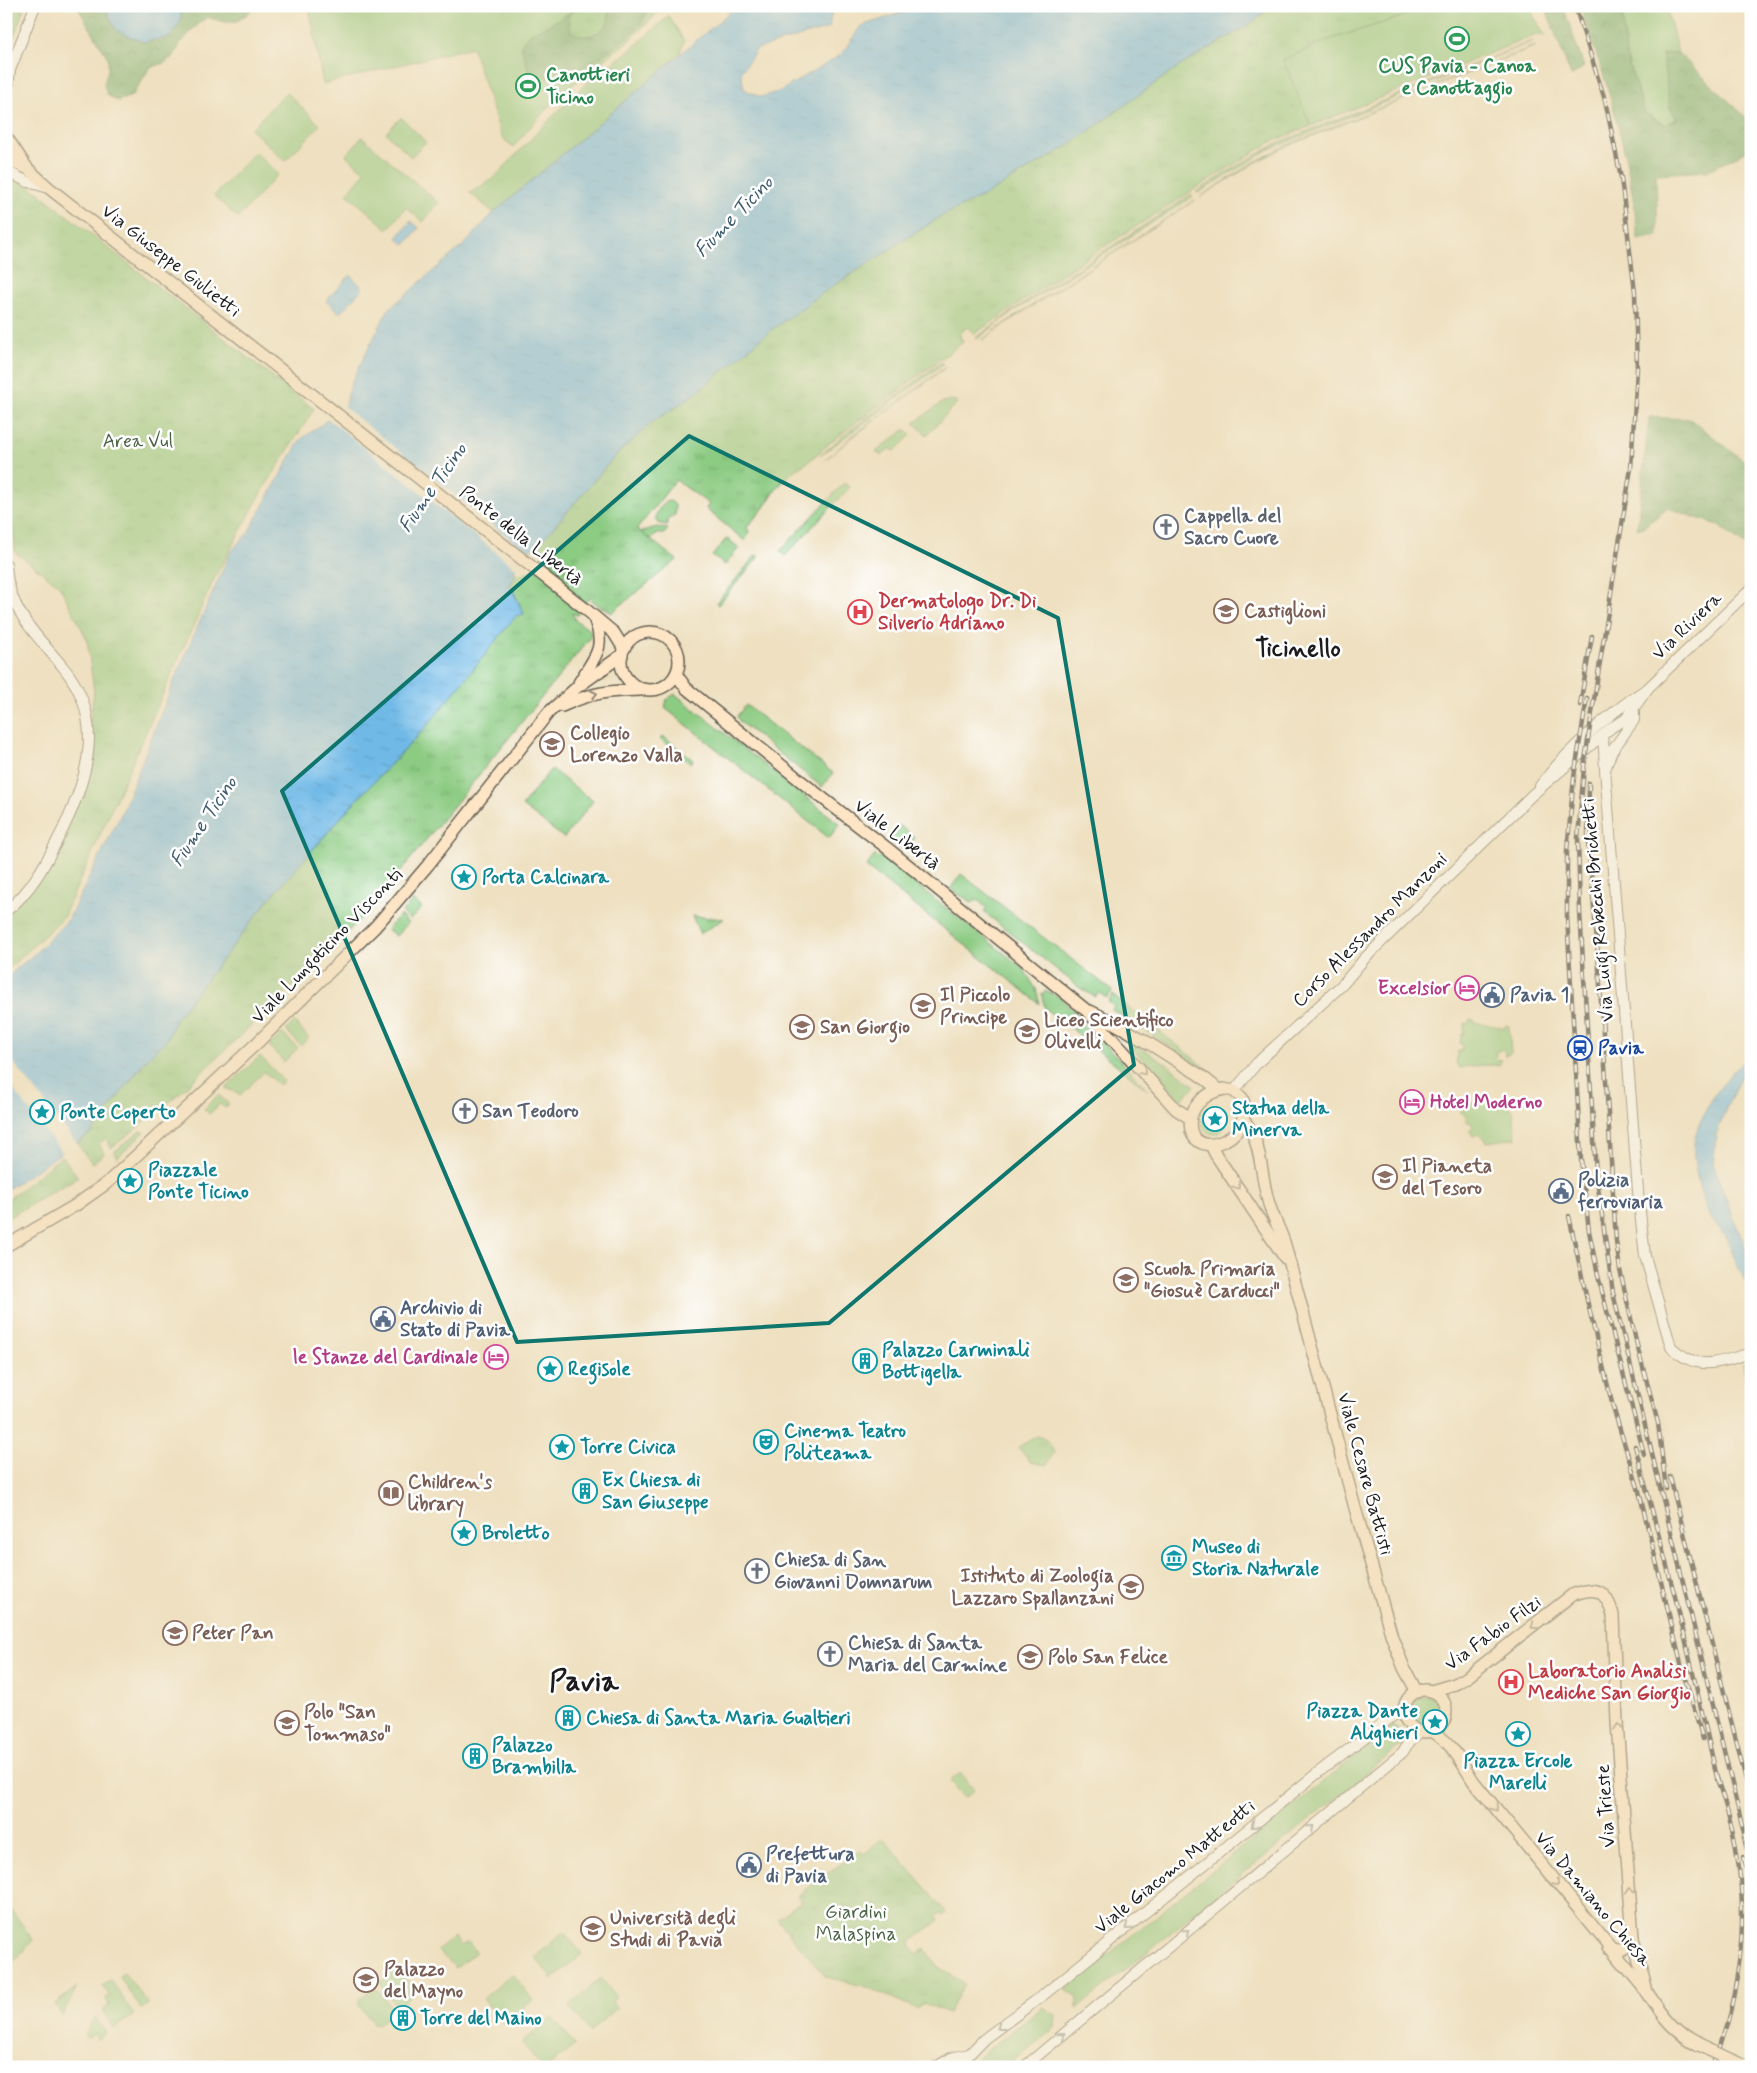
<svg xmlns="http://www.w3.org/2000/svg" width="1757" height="2073" viewBox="0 0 1757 2073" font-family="Mynerve,sans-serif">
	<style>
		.green { fill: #8ccb82; stroke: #54744f }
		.forest { fill: url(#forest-crowns); stroke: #466646 }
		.park { fill: url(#park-tufts); stroke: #54744f }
		.water { fill: url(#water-ripples); stroke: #466a82 }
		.pier { fill: #eee0c0 }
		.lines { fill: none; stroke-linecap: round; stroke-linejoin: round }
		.tertiary-casing { stroke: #666155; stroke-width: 12 }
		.secondary-casing { stroke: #666155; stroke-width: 14 }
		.tertiary { stroke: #fff; stroke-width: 10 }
		.secondary { stroke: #fde5c5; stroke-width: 11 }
		.rail-casing { stroke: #1c1c1c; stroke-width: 4.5 }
		.rail { stroke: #fff; stroke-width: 2.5; stroke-dasharray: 8; stroke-linecap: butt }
		.secondary-bridge-casing { stroke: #666155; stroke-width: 14; stroke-linecap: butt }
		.secondary-bridge { stroke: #fde5c5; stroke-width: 11 }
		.oneway { stroke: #988b79 }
		.oneway2 { stroke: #999 }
		.marked { fill: none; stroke: #0f766e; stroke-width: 4; stroke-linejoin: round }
		.labels { text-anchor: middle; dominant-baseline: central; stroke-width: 5; stroke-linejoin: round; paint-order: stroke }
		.leisure-label { font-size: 19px; font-weight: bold; fill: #27864d; stroke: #fff }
		.street-label { font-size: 19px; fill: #1c1c1c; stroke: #fff }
		.park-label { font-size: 19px; fill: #496245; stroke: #fff }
		.worship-label { font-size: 19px; font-weight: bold; fill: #5b616d; stroke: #fff; text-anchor: start }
		.health-label { font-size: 19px; font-weight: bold; fill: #be3a42; stroke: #fff; text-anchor: start }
		.education-label { font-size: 19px; font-weight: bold; fill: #785e54; stroke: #fff; text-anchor: start }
		.culture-label { font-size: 19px; font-weight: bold; fill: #0d838f; stroke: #fff; text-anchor: start }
		.hotel-label { font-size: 19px; font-weight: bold; fill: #b23c85; stroke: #fff; text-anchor: end }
		.service-label { font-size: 19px; font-weight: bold; fill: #4e5e75; stroke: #fff; text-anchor: start }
		.transit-label { font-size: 19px; font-weight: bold; fill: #164399; stroke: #fff; text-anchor: start }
		.water-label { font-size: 20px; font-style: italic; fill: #3d5b6d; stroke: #fff }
		.district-label { font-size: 24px; font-weight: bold; fill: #1c1c1c; stroke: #fff }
		.town-label { font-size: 29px; font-weight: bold; fill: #1c1c1c; stroke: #fff }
	</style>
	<defs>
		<pattern id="forest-crowns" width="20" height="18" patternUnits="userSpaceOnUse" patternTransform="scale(1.25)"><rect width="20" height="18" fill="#71af70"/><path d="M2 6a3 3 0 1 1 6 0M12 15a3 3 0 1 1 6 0" fill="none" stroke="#5c8e5b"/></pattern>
		<pattern id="park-tufts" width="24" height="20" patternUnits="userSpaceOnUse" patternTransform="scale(1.25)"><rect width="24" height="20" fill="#8ccb82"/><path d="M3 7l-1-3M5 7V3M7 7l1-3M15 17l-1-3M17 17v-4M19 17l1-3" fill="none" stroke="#78ae70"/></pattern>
		<pattern id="water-ripples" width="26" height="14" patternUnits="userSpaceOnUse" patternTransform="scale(1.25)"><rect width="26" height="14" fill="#6fb9e7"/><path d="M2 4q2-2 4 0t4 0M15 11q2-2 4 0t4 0" fill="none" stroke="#609ec6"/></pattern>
	</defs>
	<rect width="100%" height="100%" fill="#fff"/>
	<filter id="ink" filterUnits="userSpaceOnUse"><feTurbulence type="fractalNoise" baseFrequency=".02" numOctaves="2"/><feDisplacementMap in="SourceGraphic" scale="10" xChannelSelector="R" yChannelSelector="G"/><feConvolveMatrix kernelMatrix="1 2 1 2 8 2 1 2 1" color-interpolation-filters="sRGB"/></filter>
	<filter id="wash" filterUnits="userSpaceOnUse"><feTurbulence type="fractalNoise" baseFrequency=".0096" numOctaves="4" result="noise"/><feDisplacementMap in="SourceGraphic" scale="20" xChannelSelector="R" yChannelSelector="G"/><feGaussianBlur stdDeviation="1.12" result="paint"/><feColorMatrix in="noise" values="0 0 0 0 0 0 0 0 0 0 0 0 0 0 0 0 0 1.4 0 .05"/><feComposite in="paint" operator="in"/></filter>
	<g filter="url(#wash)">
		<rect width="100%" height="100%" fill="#eee0c0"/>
		<g class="green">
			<polygon points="6,6 25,6 6,58"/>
			<polygon points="309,6 665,6 629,40 555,99 513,147 502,138 472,47 323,84"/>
			<path d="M1422,6H1534L1532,13L1545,36L1536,35L1523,40L1271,142C1170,202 1069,265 974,334L967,327L959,334L963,342L838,436L809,461L793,471L776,489L762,510L708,435L1283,60L1328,40L1404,16Z"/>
			<polygon points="1633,6 1666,6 1678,53 1662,54 1677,118 1665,125 1645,113 1626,56 1622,12"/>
			<polygon points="669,16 684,41 679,56 494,213 470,193 493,179 549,120 592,78 629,51"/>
			<polygon points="1533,41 1268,150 1198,193 1196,192 1238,165 1280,142"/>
			<polygon points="1535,46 1285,147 1255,163 1200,197 1254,162 1285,146"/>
			<polygon points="286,92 320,125 285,161 251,129"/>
			<polygon points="401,117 426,142 411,157 386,133"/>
			<polygon points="362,137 439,203 423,222 406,207 388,229 347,194 365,172 346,155"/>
			<polygon points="255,152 278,174 238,218 214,196"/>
			<polygon points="1192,194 1192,197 1013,312 977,339 976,338 1012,311"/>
			<polygon points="1195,200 1017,316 982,340 1017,315"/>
			<polygon points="941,362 943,364 820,456 841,437"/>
			<polygon points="946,367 850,439 825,460 850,438"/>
			<polygon points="951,400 958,402 927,435 914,423 943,402"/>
			<polygon points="904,430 907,430 911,435 895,451 889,449 881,456 876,452"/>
			<polygon points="844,483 850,487 785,556 780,551"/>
			<path d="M671,501L675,505V515L668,518L667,525L658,523C652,516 660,507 666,502Z"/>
			<polygon points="657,527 668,529 664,534 658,534 650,539 640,532"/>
			<polygon points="727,538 739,548 725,565 712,556"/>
			<polygon points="756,555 758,556 757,559 718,605 716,603"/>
			<polygon points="675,694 840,824 829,838 665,708 667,699"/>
			<polygon points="746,705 833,773 822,787 740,722 737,716"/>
			<polygon points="663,736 693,760 691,763 660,739"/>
			<polygon points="551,769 593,801 564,838 522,806"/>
			<polygon points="899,825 915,838 905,850 891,841 892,840 889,837"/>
			<polygon points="875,855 878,858 880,856 1023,968 1036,989 1040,1004 866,867"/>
			<polygon points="961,874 1113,991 1107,998 1099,993 1095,997 1080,988 984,912 987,908 976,899 973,903 950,889"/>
			<polygon points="413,900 422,908 410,920 402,912"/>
			<polygon points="400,915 408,923 396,936 387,929"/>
			<polygon points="1045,991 1060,997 1079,1017 1070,1029 1045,1008 1041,993 1043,994"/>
			<polygon points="1113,995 1210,1071 1210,1073 1208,1074 1173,1048 1112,1010 1114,1006 1108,1002"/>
			<polygon points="1470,1019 1474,1020 1474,1022 1505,1028 1506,1025 1509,1026 1511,1053 1506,1056 1505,1052 1502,1049 1496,1052 1495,1059 1502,1060 1499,1065 1469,1066 1460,1068 1456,1064 1458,1050 1462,1050 1463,1045 1460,1044 1462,1033 1464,1033 1464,1023 1468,1024"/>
			<polygon points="294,1022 309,1038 301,1046 286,1030"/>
			<polygon points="1079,1022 1095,1037 1097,1036 1148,1090 1073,1030"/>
			<polygon points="282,1033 298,1048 284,1062 269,1046"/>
			<polygon points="1132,1042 1164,1062 1195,1086 1181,1100 1131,1047 1130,1045"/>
			<polygon points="260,1056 284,1081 279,1085 264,1072 240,1095 236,1092 227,1089 226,1088"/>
			<polygon points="218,1095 229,1104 225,1108 220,1104 209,1114 204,1109"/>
			<polygon points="1502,1100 1507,1107 1513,1111 1516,1138 1486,1142 1485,1138 1479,1134 1473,1136 1469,1130 1473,1127 1471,1122 1467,1122 1464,1113 1460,1113 1459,1103"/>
			<circle cx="1214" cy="1122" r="12"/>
			<polygon points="140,1131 144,1132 117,1158 114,1152"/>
			<circle cx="1425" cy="1710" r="14"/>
			<polygon points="1393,1726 1402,1732 1405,1742 1077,2009 1078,1997 1065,1989"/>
			<polygon points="960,1773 974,1790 964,1798 950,1781"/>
			<polygon points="6,1902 33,1940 6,1969"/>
			<polygon points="564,1932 582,1954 552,1979 535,1957"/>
			<polygon points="454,1937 461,1946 468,1942 476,1952 456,1968 437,1950"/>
			<polygon points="393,1970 399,1970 414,1988 413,1994 401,2005 395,2004 381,1986 381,1981"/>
			<polygon points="124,1973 149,2004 141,2009 119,1976"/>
			<polygon points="512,1974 533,2000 504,2024 483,1999"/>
			<polygon points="601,1978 616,1997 612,2002 617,2008 590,2032 568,2006"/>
			<polygon points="111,1980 134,2015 114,2028 103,2010 109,2005 106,1998 110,1996 102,1986"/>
			<polygon points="77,1987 62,2016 55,2004"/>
			<polygon points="371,1989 377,1989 391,2007 391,2013 379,2024 373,2023 359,2005 359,2000"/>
			<polygon points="1043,2007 1056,2015 1055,2028 1005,2067 966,2067"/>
			<polygon points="95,2017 106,2033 97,2039 94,2034 88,2038 84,2036"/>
			<polygon points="552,2017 575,2045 548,2067 542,2067 522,2043"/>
		</g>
		<g class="forest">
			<path d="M77,6H104L117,31L181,21V6H256C234,26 234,25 207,17L193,29L180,44L174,56L164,63L150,68L132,96L117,101L107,95L104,84L108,69V58Z"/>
			<path d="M580,6L569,14L589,37C601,30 615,21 606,6H647C647,11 646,17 643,21C633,34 595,63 580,68L572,65L550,78L529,72L521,45C527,33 537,30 549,25C560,19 570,12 580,6Z"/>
			<polygon points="1545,6 1563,6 1584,67 1571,76"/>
			<path d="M1579,6H1633L1622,12L1626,56L1645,113L1665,125L1677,119L1670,108L1662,54L1678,53L1751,122V149L1707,171L1656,174L1658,236L1638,240C1631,159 1608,81 1579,6Z"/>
			<polygon points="1649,417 1690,419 1751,466 1751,550 1717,525 1668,508 1645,526 1637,529"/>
			<polygon points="1751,1361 1751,1396 1748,1396 1743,1363"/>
		</g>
		<g class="park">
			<path d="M582,6H606C618,26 590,44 571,32L569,14Z"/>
			<polygon points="1273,6 1422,6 1404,16 1328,40 1283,60 1311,126 1271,142 1236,163 1085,259 974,334 967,327 959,334 963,342 838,436 809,461 793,471 776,489 762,510 747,527 749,532 745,541 706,509 709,504 676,480 637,529 677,560 611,613 604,607 602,608 589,598 577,615 572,613 575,620 591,631 590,638 370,909 318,962 183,1090 159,1111 111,1148 107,1138 99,1143 104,1154 92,1163 77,1144 90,1134 145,1061 168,1038 175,1020 270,898 350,807 426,727 516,615 524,614 510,584 515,575 535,570 543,556 539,544 617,454 654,421 695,394 770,331 827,290 940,217 987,194 1068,146 1175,69 1250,24"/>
			<polygon points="6,177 16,178 27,184 314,409 263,490 215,577 63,918 6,971 6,914 25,897 75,808 92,761 90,719 94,692 87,639 59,585 15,552 6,456"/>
			<polygon points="692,916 724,919 700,934"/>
			<polygon points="62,1156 78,1177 6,1219 6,1201"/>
			<path d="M1037,1436C1047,1439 1050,1443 1054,1453L1046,1465L1030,1462L1018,1447Z"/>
			<polygon points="883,1838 947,1913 943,1916 941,1913 937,1916 939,1920 909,1943 917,1954 925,1949 937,1966 965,1984 948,2013 924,2003 917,2009 867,1987 826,1977 777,1919 802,1901 798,1895 860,1850 864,1854"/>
		</g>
		<g class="water">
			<polygon points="104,6 181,6 181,21 170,37 143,42 117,31"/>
			<polygon points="737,6 830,6 832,11 829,28 757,49 741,72 744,89 761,97 780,91 841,55 861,26 922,6 1273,6 1250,24 1175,69 1068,146 987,194 940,217 827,290 770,331 695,394 654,421 617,454 539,544 528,552 515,568 515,575 510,585 524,614 516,616 426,727 350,807 270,898 175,1020 168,1038 145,1061 90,1134 6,1190 6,978 33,955 68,920 122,812 178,671 231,551 248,533 300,440 344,408 352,381 388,310 468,241 491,215"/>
			<polygon points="411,221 419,228 405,245 397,238"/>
			<polygon points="350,275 363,288 340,313 326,301"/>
			<path d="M1751,1055V1068L1740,1078L1724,1113L1716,1135L1713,1165L1751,1262V1291C1744,1280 1739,1269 1734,1257C1731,1251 1729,1242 1725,1236C1720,1228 1713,1223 1709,1215C1701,1198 1692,1163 1694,1144C1697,1115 1728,1072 1751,1055Z"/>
		</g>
		<g class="pier">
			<polygon points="343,406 529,554 517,569 327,418"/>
			<polygon points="6,1051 17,1067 79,1146 64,1155 6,1080"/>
		</g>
	</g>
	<g filter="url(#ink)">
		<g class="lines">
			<defs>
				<g id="tertiary">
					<polyline points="6,104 10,70 35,6"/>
					<polyline points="6,171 28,182 49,188"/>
					<path d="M6,564C7,571 7,579 9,586C18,620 42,641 63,667C105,717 89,775 64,827C49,857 33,891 6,911"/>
					<path d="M1599,738L1602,739C1605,745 1604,760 1605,769L1639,1203L1645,1256L1671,1347C1699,1373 1719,1362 1751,1353"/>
					<polyline points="1606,767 1612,751 1634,720 1634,712"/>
					<path d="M1540,786C1566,751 1608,714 1645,690"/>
					<polyline points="1234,1091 1257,1063 1343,984 1365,958 1532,795 1612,727 1626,719 1648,688 1751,589"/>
					<polyline points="936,2067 951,2058 969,2054"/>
					<polyline points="957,2067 984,2039 1042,1996 1320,1771 1397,1713 1404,1710"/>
					<polyline points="1024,2067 1403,1752 1407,1745 1420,1731"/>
				</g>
				<g id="secondary">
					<polyline points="7,138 27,168 49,188 583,607 614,633 624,649"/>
					<polyline points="6,160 27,168"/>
					<circle cx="650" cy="661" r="29"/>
					<polyline points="676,674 686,688 807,786 887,848 1086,1010 1176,1109 1190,1118"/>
					<path d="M579,683C594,657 607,649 594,618"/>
					<path d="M562,706C593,692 608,691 641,690"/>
					<path d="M1090,1011C1120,1025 1149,1043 1177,1061C1191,1070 1206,1077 1218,1090"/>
					<path d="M1224,1089L1234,1091L1242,1098C1247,1108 1244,1118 1239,1128C1235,1134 1229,1139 1221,1142C1182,1157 1177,1098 1224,1089Z"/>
					<path d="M1243,1119C1263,1142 1260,1176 1269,1204C1273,1218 1281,1231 1285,1245L1355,1508L1392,1637L1404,1668L1417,1692"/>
					<polyline points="1211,1145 1216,1155 1285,1258"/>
					<polyline points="6,1246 76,1205 107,1183 258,1042 375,927 428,865 549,712 576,688 622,655"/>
					<circle cx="1425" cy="1711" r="21"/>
					<path d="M1431,1691L1455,1684L1466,1678L1572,1595C1596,1586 1606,1589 1613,1615L1617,1723L1633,1938L1647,1992"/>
					<path d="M1431,1731C1452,1741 1462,1764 1474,1782L1647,1992C1661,2015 1675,2033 1699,2045"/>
					<path d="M1608,1947C1619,1953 1629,1950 1633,1938"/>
				</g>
			</defs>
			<use href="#tertiary" class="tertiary-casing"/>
			<use href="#secondary" class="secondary-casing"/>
			<use href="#tertiary" class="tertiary"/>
			<use href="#secondary" class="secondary"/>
			<defs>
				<g id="rail">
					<polyline points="1575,6 1605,100 1621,178 1635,292 1637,369 1631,468 1593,706 1584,767 1578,838 1580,912 1596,1173 1613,1293 1751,1862"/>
					<polyline points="1587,698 1574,777 1567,851 1567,916 1581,1159 1589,1231 1599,1280 1644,1454"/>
					<polyline points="1580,705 1592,636"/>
					<polyline points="1589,783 1588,840 1598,953 1616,1241 1620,1270 1637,1345 1658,1423 1666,1489"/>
					<polyline points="1569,1216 1587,1300 1613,1407 1639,1491 1683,1672 1703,1739"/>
					<polyline points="1635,1446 1677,1604 1719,1786"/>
					<polyline points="1670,1477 1751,1800"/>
					<polyline points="1744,1857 1751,1884"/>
					<path d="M1713,2067C1749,1968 1753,1879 1717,1779"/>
				</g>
			</defs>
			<use href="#rail" class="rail-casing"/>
			<use href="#rail" class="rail"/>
			<defs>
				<polyline id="secondary-bridge" points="1699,2045 1747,2067"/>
			</defs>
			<use href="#secondary-bridge" class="secondary-bridge-casing"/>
			<use href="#secondary-bridge" class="secondary-bridge"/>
		</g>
		<defs><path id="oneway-chevron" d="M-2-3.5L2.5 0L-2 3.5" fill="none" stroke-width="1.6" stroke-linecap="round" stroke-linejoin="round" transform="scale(1.25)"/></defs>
		<g class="oneway">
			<use href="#oneway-chevron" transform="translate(594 694) rotate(-12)"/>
			<use href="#oneway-chevron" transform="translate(1143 1072) rotate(48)"/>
			<use href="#oneway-chevron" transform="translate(1237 1186) rotate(56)"/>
			<use href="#oneway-chevron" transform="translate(1534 1626) rotate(142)"/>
			<use href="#oneway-chevron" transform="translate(1618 1727) rotate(-94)"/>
			<use href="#oneway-chevron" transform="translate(1495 1808) rotate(51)"/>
			<use href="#oneway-chevron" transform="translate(1556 1883) rotate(51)"/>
			<use href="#oneway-chevron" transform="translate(1630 1890) rotate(-94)"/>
		</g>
		<g class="oneway2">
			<use href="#oneway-chevron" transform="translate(1254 1825) rotate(141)"/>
			<use href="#oneway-chevron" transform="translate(1311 1828) rotate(-40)"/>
			<use href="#oneway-chevron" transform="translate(1128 1927) rotate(141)"/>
			<use href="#oneway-chevron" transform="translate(1186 1932) rotate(-40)"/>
			<use href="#oneway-chevron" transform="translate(1000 2027) rotate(144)"/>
			<use href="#oneway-chevron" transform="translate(1062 2036) rotate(-40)"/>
		</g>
	</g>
	<path d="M0 0H1757V2073H0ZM689,436L1058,618L1134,1065L829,1323L517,1342L282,791Z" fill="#eee0c0" fill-opacity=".55" fill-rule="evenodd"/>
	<path class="marked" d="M689,436L1058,618L1134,1065L829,1323L517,1342L282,791Z"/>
	<defs>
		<symbol id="stadium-ring" viewBox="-11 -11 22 22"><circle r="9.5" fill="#fff" stroke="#2e9e5b" stroke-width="1.5"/><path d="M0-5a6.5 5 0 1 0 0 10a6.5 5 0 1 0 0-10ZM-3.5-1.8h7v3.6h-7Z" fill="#2e9e5b"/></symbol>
		<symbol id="church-ring" viewBox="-11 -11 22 22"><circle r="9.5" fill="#fff" stroke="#6b7280" stroke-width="1.5"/><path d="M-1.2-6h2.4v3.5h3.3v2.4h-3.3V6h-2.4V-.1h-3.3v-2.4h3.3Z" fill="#6b7280"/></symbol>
		<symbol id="school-ring" viewBox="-11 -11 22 22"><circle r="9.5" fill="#fff" stroke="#8d6e63" stroke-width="1.5"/><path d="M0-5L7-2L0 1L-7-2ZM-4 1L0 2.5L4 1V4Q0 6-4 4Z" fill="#8d6e63"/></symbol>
		<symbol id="hospital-ring" viewBox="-11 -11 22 22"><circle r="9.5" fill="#fff" stroke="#e0444e" stroke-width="1.5"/><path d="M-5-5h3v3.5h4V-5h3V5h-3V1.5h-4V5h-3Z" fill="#e0444e"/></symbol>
		<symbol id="university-ring" viewBox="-11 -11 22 22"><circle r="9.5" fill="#fff" stroke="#8d6e63" stroke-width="1.5"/><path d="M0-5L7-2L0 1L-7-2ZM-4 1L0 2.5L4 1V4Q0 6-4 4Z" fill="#8d6e63"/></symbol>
		<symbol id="sight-ring" viewBox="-11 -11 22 22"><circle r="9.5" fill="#fff" stroke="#0f9aa8" stroke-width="1.5"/><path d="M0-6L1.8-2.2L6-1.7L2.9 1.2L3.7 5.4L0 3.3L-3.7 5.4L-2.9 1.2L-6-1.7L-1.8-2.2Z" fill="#0f9aa8"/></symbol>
		<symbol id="hotel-ring" viewBox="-11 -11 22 22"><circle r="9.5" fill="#fff" stroke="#d1479c" stroke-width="1.5"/><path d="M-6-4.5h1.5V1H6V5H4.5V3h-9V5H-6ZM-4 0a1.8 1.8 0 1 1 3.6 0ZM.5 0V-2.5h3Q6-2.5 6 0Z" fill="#d1479c"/></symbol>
		<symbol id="civic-ring" viewBox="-11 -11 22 22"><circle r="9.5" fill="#fff" stroke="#5c6f8a" stroke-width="1.5"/><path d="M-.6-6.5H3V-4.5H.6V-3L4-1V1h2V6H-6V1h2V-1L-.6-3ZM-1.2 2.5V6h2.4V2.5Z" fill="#5c6f8a"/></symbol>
		<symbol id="station-ring" viewBox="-11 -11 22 22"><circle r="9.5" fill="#fff" stroke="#1a4fb4" stroke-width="1.5"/><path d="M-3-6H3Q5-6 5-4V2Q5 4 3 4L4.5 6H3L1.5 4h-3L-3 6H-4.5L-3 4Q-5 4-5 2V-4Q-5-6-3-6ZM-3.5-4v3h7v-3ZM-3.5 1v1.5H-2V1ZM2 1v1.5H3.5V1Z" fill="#1a4fb4"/></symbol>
		<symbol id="building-ring" viewBox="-11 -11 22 22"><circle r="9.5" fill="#fff" stroke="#0f9aa8" stroke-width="1.5"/><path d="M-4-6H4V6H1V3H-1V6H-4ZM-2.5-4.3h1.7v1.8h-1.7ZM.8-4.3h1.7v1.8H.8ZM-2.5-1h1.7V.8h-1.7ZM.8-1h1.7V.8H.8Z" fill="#0f9aa8"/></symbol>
		<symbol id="theatre-ring" viewBox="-11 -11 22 22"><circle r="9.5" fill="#fff" stroke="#0f9aa8" stroke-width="1.5"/><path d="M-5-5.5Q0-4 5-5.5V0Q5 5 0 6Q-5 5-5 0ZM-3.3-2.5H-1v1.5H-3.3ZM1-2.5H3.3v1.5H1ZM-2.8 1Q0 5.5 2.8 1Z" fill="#0f9aa8"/></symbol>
		<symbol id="library-ring" viewBox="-11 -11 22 22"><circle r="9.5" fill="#fff" stroke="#8d6e63" stroke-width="1.5"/><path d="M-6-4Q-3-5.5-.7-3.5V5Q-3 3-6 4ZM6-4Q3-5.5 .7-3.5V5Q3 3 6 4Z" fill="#8d6e63"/></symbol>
		<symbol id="museum-ring" viewBox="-11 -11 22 22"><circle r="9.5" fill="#fff" stroke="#0f9aa8" stroke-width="1.5"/><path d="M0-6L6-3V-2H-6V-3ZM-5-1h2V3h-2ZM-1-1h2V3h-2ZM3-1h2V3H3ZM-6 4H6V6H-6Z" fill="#0f9aa8"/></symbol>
	</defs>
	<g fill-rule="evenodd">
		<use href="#stadium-ring" x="1443" y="25" width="28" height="28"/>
		<use href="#stadium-ring" x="514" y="72" width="28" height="28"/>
		<use href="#church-ring" x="1152" y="513" width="28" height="28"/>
		<use href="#school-ring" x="1212" y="597" width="28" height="28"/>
		<use href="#hospital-ring" x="846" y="598" width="28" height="28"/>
		<use href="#university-ring" x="538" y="730" width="28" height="28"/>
		<use href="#sight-ring" x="450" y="863" width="28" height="28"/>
		<use href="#hotel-ring" x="1453" y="974" width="28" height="28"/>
		<use href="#civic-ring" x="1478" y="981" width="28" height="28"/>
		<use href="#school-ring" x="909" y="992" width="28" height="28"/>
		<use href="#school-ring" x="788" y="1013" width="28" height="28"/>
		<use href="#school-ring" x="1013" y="1017" width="28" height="28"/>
		<use href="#station-ring" x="1566" y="1034" width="28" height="28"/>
		<use href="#hotel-ring" x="1398" y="1088" width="28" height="28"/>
		<use href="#church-ring" x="451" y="1097" width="28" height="28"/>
		<use href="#sight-ring" x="28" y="1098" width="28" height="28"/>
		<use href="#sight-ring" x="1201" y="1105" width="28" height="28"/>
		<use href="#school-ring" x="1371" y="1163" width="28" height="28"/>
		<use href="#sight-ring" x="116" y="1167" width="28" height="28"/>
		<use href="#civic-ring" x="1547" y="1177" width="28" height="28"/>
		<use href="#school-ring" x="1112" y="1266" width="28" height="28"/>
		<use href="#civic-ring" x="369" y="1305" width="28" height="28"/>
		<use href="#hotel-ring" x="482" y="1343" width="28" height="28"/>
		<use href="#building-ring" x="851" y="1347" width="28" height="28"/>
		<use href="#sight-ring" x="536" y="1355" width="28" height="28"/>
		<use href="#theatre-ring" x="752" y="1428" width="28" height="28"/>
		<use href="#sight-ring" x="548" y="1433" width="28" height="28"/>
		<use href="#building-ring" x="571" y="1477" width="28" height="28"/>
		<use href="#library-ring" x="377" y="1479" width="28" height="28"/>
		<use href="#sight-ring" x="450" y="1519" width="28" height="28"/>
		<use href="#museum-ring" x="1160" y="1544" width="28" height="28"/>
		<use href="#church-ring" x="743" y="1557" width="28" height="28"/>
		<use href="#university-ring" x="1117" y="1573" width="28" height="28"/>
		<use href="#school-ring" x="161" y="1619" width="28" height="28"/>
		<use href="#church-ring" x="816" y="1640" width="28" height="28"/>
		<use href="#university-ring" x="1016" y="1643" width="28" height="28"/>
		<use href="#hospital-ring" x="1497" y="1668" width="28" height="28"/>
		<use href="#building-ring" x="554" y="1704" width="28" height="28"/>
		<use href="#sight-ring" x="1421" y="1708" width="28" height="28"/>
		<use href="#university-ring" x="273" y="1709" width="28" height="28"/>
		<use href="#sight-ring" x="1504" y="1720" width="28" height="28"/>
		<use href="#building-ring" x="461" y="1742" width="28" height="28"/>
		<use href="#civic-ring" x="735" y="1851" width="28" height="28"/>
		<use href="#university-ring" x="579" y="1915" width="28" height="28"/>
		<use href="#university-ring" x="352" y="1966" width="28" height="28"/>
		<use href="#building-ring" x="389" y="2004" width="28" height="28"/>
	</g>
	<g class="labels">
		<g class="leisure-label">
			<text x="1457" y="66">CUS Pavia - Canoa<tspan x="1457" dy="22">e Canottaggio</tspan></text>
			<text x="546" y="75" text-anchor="start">Canottieri<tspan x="546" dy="22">Ticino</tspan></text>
		</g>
		<g class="street-label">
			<text transform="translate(171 261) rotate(38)">Via Giuseppe Giulietti</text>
			<text transform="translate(521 536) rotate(38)">Ponte della Libertà</text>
			<text transform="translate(1687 626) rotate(-44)">Via Riviera</text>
			<text transform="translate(897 835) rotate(38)">Viale Libertà</text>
			<text transform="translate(1598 910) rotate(-95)">Via Luigi Robecchi Brichetti</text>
			<text transform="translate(1370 930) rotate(-45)">Corso Alessandro Manzoni</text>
			<text transform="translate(327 946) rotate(-46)">Viale Lungoticino Visconti</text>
			<text transform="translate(1365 1474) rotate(75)">Viale Cesare Battisti</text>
			<text transform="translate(1493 1633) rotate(-36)">Via Fabio Filzi</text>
			<text transform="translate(1606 1806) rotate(-94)">Via Trieste</text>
			<text transform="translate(1175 1867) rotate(-39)">Viale Giacomo Matteotti</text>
			<text transform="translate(1593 1899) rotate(50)">Via Damiano Chiesa</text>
		</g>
		<g class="park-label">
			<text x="138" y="441">Area Vul</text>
			<text x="856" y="1912">Giardini<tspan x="856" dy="22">Malaspina</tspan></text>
		</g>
		<g class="worship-label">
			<text x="1184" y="516">Cappella del<tspan x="1184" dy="22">Sacro Cuore</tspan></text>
			<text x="482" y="1111">San Teodoro</text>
			<text x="774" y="1560">Chiesa di San<tspan x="774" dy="22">Giovanni Domnarum</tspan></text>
			<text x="848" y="1643">Chiesa di Santa<tspan x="848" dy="22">Maria del Carmine</tspan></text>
		</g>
		<g class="health-label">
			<text x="878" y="601">Dermatologo Dr. Di<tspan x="878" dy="22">Silverio Adriano</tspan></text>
			<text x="1528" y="1671">Laboratorio Analisi<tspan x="1528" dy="22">Mediche San Giorgio</tspan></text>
		</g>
		<g class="education-label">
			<text x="1244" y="611">Castiglioni</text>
			<text x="570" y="733">Collegio<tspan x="570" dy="22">Lorenzo Valla</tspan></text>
			<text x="940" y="995">Il Piccolo<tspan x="940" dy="22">Principe</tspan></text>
			<text x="1044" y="1020">Liceo Scientifico<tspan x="1044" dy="22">Olivelli</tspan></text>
			<text x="820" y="1027">San Giorgio</text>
			<text x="1402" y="1166">Il Pianeta<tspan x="1402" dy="22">del Tesoro</tspan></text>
			<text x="1144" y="1269">Scuola Primaria<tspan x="1144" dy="22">"Giosuè Carducci"</tspan></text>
			<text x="408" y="1482">Children's<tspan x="408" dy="22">library</tspan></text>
			<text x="1114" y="1576" text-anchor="end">Istituto di Zoologia<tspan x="1114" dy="22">Lazzaro Spallanzani</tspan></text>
			<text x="192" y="1633">Peter Pan</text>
			<text x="1048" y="1657">Polo San Felice</text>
			<text x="304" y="1712">Polo "San<tspan x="304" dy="22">Tommaso"</tspan></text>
			<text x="610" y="1918">Università degli<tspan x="610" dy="22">Studi di Pavia</tspan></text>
			<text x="384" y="1969">Palazzo<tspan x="384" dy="22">del Mayno</tspan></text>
		</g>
		<g class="culture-label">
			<text x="482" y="877">Porta Calcinara</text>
			<text x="1232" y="1108">Statua della<tspan x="1232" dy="22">Minerva</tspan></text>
			<text x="60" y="1112">Ponte Coperto</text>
			<text x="148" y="1170">Piazzale<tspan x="148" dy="22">Ponte Ticino</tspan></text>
			<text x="882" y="1350">Palazzo Carminali<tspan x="882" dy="22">Bottigella</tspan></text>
			<text x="568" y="1369">Regisole</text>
			<text x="784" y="1431">Cinema Teatro<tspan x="784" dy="22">Politeama</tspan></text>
			<text x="580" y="1447">Torre Civica</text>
			<text x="602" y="1480">Ex Chiesa di<tspan x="602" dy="22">San Giuseppe</tspan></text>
			<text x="482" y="1533">Broletto</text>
			<text x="1192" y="1547">Museo di<tspan x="1192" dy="22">Storia Naturale</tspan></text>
			<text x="1418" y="1711" text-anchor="end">Piazza Dante<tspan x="1418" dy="22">Alighieri</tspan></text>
			<text x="586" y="1718">Chiesa di Santa Maria Gualtieri</text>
			<text x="492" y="1745">Palazzo<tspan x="492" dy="22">Brambilla</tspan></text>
			<text x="1518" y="1761" text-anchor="middle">Piazza Ercole<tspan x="1518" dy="22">Marelli</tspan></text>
			<text x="420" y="2018">Torre del Maino</text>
		</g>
		<g class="hotel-label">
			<text x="1450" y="988">Excelsior</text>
			<text x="1430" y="1102" text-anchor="start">Hotel Moderno</text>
			<text x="478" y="1357">le Stanze del Cardinale</text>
		</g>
		<g class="service-label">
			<text x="1510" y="995">Pavia 1</text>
			<text x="1578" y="1180">Polizia<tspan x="1578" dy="22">ferroviaria</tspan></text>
			<text x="400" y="1308">Archivio di<tspan x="400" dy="22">Stato di Pavia</tspan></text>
			<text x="766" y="1854">Prefettura<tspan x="766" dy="22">di Pavia</tspan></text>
		</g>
		<g class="transit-label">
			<text x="1598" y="1048">Pavia</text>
		</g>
		<g class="water-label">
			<text transform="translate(734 217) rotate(-46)">Fiume Ticino</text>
			<text transform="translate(433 488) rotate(-55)">Fiume Ticino</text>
			<text transform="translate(204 822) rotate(-56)">Fiume Ticino</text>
		</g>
		<g class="district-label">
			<text x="1298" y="649">Ticinello</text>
		</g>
		<g class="town-label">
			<text x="584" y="1682">Pavia</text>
		</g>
	</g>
	<rect width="1757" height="2073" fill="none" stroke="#fff" stroke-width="25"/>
</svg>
